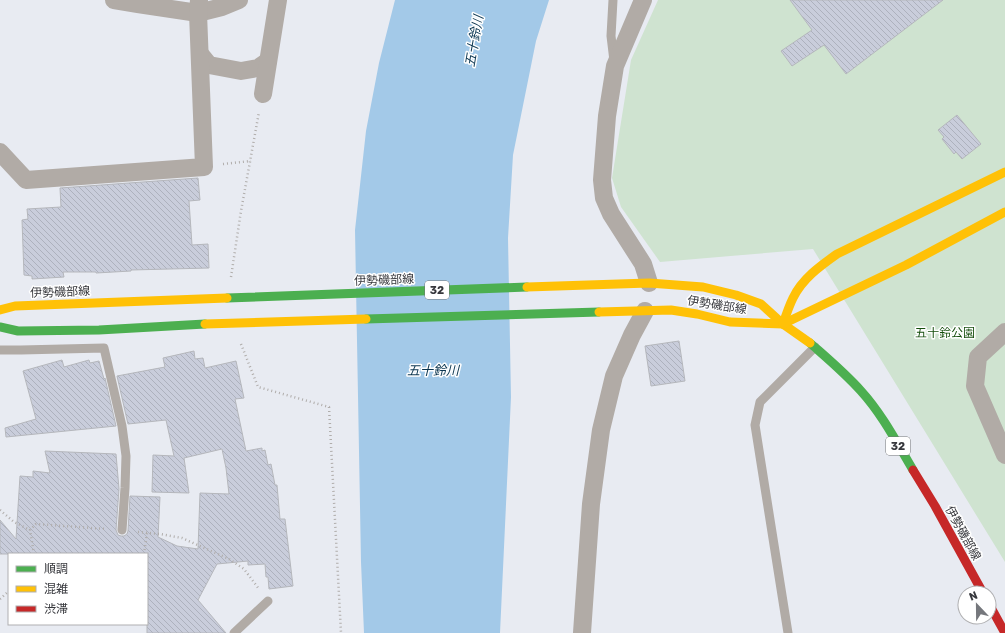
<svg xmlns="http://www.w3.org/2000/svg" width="1005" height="633" viewBox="0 0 1005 633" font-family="Rubik,'Noto Sans JP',sans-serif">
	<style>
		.park { fill: #cfe3d0 }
		.water { fill: #a3c9e8 }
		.building { fill: url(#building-back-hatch); stroke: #b5b7bc }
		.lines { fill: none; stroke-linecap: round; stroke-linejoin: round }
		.path { stroke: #b0adab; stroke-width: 2.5; stroke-dasharray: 1 3; stroke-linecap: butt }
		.lane { stroke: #b1aba6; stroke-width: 9 }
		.street { stroke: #b1aba6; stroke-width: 18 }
		.fast { stroke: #4caf50; stroke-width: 9 }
		.slow { stroke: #ffc107; stroke-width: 9 }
		.jam { stroke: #c62828; stroke-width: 9 }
		.labels { text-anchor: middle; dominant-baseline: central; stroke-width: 3; stroke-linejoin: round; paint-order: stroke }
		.shield { fill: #fff; stroke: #737477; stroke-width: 1 }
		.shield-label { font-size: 11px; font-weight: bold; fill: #37383d }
		.street-label { font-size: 12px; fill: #37383d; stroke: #fff }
		.park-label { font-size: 12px; fill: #154e0d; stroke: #fff }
		.water-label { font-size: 13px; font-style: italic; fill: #0a3550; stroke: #fff }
	</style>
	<defs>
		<pattern id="building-back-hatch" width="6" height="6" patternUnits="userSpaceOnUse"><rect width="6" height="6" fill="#c9cddb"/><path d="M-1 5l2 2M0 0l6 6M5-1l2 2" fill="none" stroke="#adb1bd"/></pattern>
	</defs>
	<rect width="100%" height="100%" fill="#e8ebf2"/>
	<polygon class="park" points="658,0 1005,0 1005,562 813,249 660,262 621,207 612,178 631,60"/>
	<polygon class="water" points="395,0 549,0 536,41 513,155 508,238 511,397 500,633 364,633 361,562 355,230 366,131 379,63"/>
	<g class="building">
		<polygon points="790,0 943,0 846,74 824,45 792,66 781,51 812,30"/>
		<polygon points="957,115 981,144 962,159 956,152 954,154 942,139 944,137 938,130"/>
		<polygon points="198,178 200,200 189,201 192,245 208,244 209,268 131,270 131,271 96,273 96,272 63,272 64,277 32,279 32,276 24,275 22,220 28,219 27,209 61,207 60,188"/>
		<polygon points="679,341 685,381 651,386 645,346"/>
		<polygon points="194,351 195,359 203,358 205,368 236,361 244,398 235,399 246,451 262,448 262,451 265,450 268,465 271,464 275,485 277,485 280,519 285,519 293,586 269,589 268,577 266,577 265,564 248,565 248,561 217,564 198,600 226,633 147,633 147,554 0,554 0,520 16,539 20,476 33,477 33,471 50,473 45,451 116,454 119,489 116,530 118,535 121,536 124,536 127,534 128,531 130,496 160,497 158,537 177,546 198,549 200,493 229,494 226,468 222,449 184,458 189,493 152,492 153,455 174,456 166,420 128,424 117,376 165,367 163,358"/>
		<polygon points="62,360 64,367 89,360 90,363 99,361 104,379 105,378 116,426 6,437 5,428 36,419 23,371"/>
	</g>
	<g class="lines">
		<g class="path">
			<polyline points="223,164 251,161"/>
			<polyline points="231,277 241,211 259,112"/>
			<polyline points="241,344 258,387 329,407 341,633"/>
			<polyline points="0,510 14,522 30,530"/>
			<polyline points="138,532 160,534 182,538 229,559 244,569 259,589"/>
			<polyline points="34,554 30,530 36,524 107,529"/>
			<polyline points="144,554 147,533"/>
			<polyline points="0,599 9,591"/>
		</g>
		<g class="lane">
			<polyline points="613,0 611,36 614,61"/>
			<polyline points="0,350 21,350 104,348 122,426 126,456 125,488 122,530"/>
			<polyline points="234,633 268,601"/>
			<polyline points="788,633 755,425 760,402 815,347"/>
		</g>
		<g class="street">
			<polyline points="114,0 138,4 198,13 222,7 239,0"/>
			<polyline points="643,0 615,66 607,116 602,180 604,198 611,214 643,264 649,283"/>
			<polyline points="200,54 209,65 241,71 258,68 268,61"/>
			<polyline points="263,94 278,0"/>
			<polyline points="0,152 26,180 204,167 198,13 199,0"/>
			<polyline points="1005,332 978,357 975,386 1005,455"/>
			<polyline points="582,633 591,504 601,430 614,376 632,335 645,311"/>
		</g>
		<g class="fast">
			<polyline points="227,298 527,287"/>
			<polyline points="366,319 599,312"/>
			<polyline points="0,327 18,331 99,330 205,324"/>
			<path d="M810,343C827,358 845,373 861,391C882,414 897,443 913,470"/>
		</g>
		<g class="slow">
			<polyline points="527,287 649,283 703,287 736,295 761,304 783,324 810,343"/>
			<polyline points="0,310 15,306 227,298"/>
			<polyline points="599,312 671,310 697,314 730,322 783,324"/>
			<polyline points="205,324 366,319"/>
			<path d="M783,324C786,315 789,306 793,298C802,279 820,266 837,254L1005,172"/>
			<polyline points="783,324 906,265 1005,212"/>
		</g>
		<g class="jam">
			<polyline points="913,470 935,506 983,593"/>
			<polyline points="989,604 1005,633"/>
		</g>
	</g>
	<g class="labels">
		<g class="shield">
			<rect x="425" y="281" width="24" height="18" rx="3"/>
			<rect x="886" y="437" width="24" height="18" rx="3"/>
		</g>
		<g class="shield-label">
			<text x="437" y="290">32</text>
			<text x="898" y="446">32</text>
		</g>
		<g class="street-label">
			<text transform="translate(384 280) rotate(-2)">伊勢磯部線</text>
			<text transform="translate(60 292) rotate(-2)">伊勢磯部線</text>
			<text transform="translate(717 305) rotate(9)">伊勢磯部線</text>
			<text transform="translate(963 533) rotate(61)">伊勢磯部線</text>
		</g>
		<g class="park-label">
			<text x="945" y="333">五十鈴公園</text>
		</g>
		<g class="water-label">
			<text transform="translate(474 41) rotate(-80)">五十鈴川</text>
			<text x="433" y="370">五十鈴川</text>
		</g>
	</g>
	<rect x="8" y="553" width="140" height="72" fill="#ffffff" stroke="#afafb1"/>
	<rect x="16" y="566" width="20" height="6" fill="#4caf50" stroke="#afafb1"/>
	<text x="44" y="573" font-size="12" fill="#37383d">順調</text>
	<rect x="16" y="586" width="20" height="6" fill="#ffc107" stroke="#afafb1"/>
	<text x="44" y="593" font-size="12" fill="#37383d">混雑</text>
	<rect x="16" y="606" width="20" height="6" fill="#c62828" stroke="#afafb1"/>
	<text x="44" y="613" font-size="12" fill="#37383d">渋滞</text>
	<g transform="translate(977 605) rotate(338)"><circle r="19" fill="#ffffff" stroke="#afafb1"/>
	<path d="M0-3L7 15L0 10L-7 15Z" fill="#75777c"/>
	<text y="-6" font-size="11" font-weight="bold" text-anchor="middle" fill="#37383d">N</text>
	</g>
</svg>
